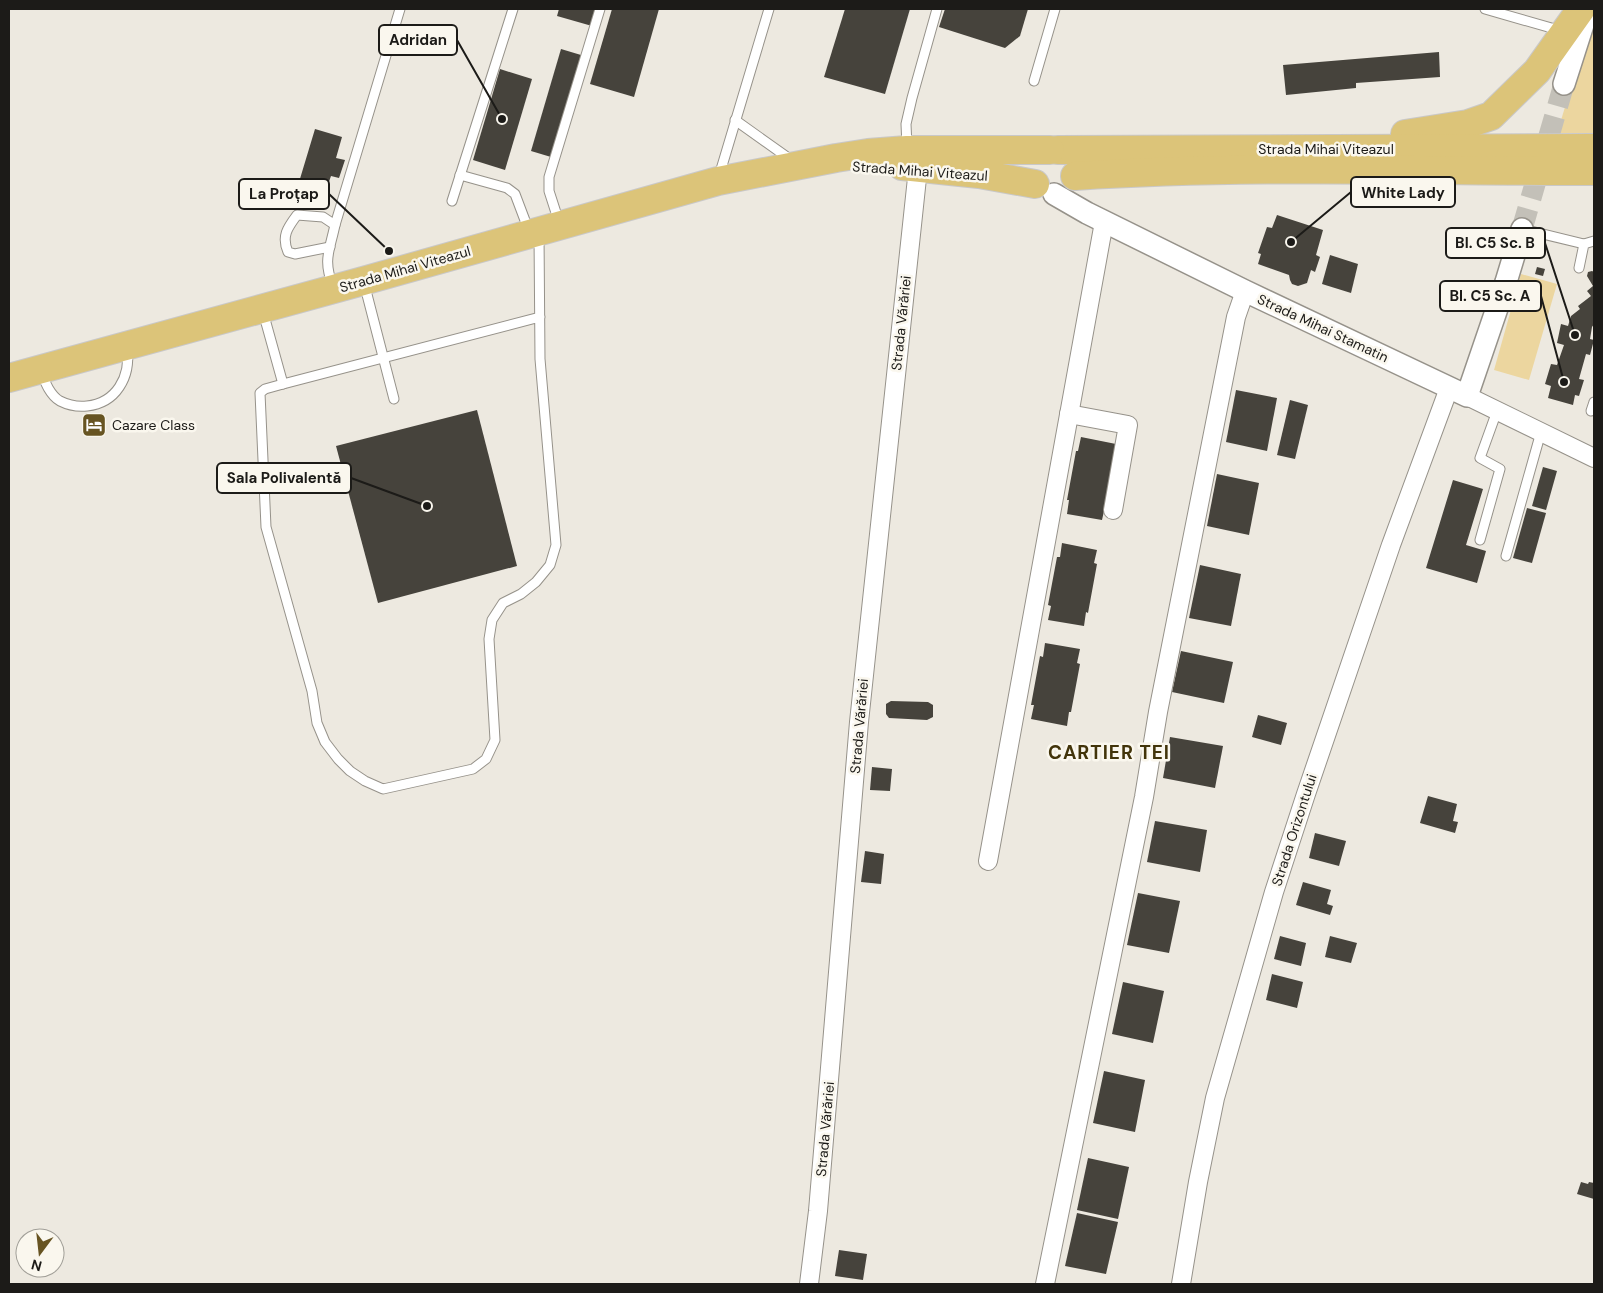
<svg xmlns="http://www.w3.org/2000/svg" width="1603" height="1293" viewBox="0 0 1603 1293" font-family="'DM Sans',sans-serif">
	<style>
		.green { fill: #ecd69f }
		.building { fill: #46433c }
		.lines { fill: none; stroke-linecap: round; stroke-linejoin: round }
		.tertiary-tunnel { stroke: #c3c0b8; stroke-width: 21; stroke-dasharray: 21 11; stroke-linecap: butt }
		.service-casing { stroke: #96928a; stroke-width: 11 }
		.minor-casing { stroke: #96928a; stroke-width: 20 }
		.tertiary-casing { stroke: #96928a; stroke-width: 24 }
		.primary-casing { stroke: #c9c8c8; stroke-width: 30 }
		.service { stroke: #fff; stroke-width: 9 }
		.minor { stroke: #fff; stroke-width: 18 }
		.tertiary { stroke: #fff; stroke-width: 21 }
		.primary { stroke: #dcc479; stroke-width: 28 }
		.labels { text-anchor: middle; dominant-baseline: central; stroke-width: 5; stroke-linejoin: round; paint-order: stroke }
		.street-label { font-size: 14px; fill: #1c1b18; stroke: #faf7ee }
		.poi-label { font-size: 14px; fill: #1c1b18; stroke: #faf7ee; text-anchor: start }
		.district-label { font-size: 19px; font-weight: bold; letter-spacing: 1px; fill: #42340a; stroke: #faf7ee }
		.leader { fill: none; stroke: #1c1b18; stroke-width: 2 }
		.callout-dot { fill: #1c1b18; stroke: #faf7ee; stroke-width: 2 }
		.callout { fill: #faf7ee; stroke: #1c1b18; stroke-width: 2 }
		.callout-label { font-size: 15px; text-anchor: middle; font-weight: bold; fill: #1c1b18 }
	</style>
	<rect width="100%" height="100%" fill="#ede9e0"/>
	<g class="green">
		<polygon points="1592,28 1594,29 1594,133 1557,133 1589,30"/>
		<polygon points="1521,274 1557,284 1529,380 1494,370"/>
	</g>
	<g class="building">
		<polygon points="559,9 597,9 592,26 557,16"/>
		<polygon points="612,9 659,9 634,97 590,84"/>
		<polygon points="845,9 910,9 885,94 824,77"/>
		<polygon points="945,9 1028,9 1020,36 1005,48 939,27"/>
		<polygon points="561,49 581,55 551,157 531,151"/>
		<polygon points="1439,52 1440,77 1356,83 1356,88 1286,95 1283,65"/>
		<polygon points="500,69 532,79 505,170 473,160"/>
		<polygon points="315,129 342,137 336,158 345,160 339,178 331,176 322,202 310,204 300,200 296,192"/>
		<polygon points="1277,215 1323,230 1316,255 1320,257 1315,272 1311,270 1307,283 1298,286 1292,284 1290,280 1289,275 1258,264 1261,254 1258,253 1267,227 1272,228"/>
		<polygon points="1330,255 1358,264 1351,293 1322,284"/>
		<polygon points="1537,267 1545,269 1543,276 1535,274"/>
		<polygon points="1592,271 1594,272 1594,324 1592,327 1590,339 1594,340 1590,355 1586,354 1579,379 1584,380 1579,396 1575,395 1573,405 1548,398 1551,386 1545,384 1551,364 1557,365 1564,345 1557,343 1561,324 1568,326 1571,316 1580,309 1578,306 1591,296 1587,291 1593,286 1587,276 1588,272"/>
		<polygon points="1236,390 1277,398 1267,451 1226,442"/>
		<polygon points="1290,400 1308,405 1295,459 1277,455"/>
		<polygon points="477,410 517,566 378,603 336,446"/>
		<polygon points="1081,437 1116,444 1113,458 1116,458 1102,520 1067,514 1069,500 1067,500 1076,451 1078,451"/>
		<polygon points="1543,467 1557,471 1546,510 1532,506"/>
		<polygon points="1217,474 1259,483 1249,535 1207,526"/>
		<polygon points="1453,480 1483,489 1466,545 1486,551 1477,583 1426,568"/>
		<polygon points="1527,508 1546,513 1532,563 1513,558"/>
		<polygon points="1062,543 1097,550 1094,563 1097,564 1088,613 1086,612 1084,626 1048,620 1051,606 1048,605 1057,557 1060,557"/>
		<polygon points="1200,565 1241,574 1231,626 1189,618"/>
		<polygon points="1045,643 1080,649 1077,663 1080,664 1071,712 1069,712 1067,726 1031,719 1034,705 1031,705 1040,656 1043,657"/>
		<polygon points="1181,651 1233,662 1224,703 1172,692"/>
		<polygon points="891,701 928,702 933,705 933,717 927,720 889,718 886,714 886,704"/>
		<polygon points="1258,715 1287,723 1281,745 1252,737"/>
		<polygon points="1170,737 1223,746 1215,788 1163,778"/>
		<polygon points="872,767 892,769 890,791 870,790"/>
		<polygon points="1428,796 1457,804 1453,821 1458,822 1455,833 1420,823"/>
		<polygon points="1155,821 1207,830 1200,872 1147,862"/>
		<polygon points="1315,833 1346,841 1339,866 1309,858"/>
		<polygon points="865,851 884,854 881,884 861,882"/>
		<polygon points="1303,882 1331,890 1327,904 1333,906 1330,915 1296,905"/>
		<polygon points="1138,893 1180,901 1169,953 1127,945"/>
		<polygon points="1280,936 1306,943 1301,966 1274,959"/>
		<polygon points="1330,936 1357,943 1351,963 1325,957"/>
		<polygon points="1272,974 1303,982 1297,1008 1266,1000"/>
		<polygon points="1123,982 1164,991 1153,1043 1112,1034"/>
		<polygon points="1104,1071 1145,1080 1135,1132 1093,1123"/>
		<polygon points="1088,1158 1129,1167 1118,1219 1077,1210"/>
		<polygon points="1581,1182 1588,1184 1589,1182 1594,1183 1594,1199 1577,1194"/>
		<polygon points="1077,1213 1118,1222 1106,1274 1065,1266"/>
		<polygon points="839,1250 867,1254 863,1280 835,1276"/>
	</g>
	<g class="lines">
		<polyline class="tertiary-tunnel" points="1522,229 1564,84"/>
		<defs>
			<g id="service">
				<polyline points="1485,9 1562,31"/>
				<polyline points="1034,81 1055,9"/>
				<polyline points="735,120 794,162"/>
				<polyline points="907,147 906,124 912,98 937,9"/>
				<polyline points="460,175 507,188 515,194 529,231"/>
				<polyline points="719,176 769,9"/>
				<polyline points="452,201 513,9"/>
				<polyline points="559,222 549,191 549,177 600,9"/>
				<polyline points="1522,229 1584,244"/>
				<polyline points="539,234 540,359 556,545 550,565 536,582 521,594 503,603 492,620 489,639 495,740 486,759 473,769 383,789 365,781 350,771 338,759 325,742 317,723 312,691 266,527 260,393 265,389 283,384 540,317"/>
				<path d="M330,247L295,254L288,252C281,236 288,227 297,215L323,217L335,225"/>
				<polyline points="1579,268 1584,244 1594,241"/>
				<polyline points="364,283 394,399"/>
				<path d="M333,287C323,259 329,253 335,225L400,9"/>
				<polyline points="263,312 283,384"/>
				<path d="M41,372C45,382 50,395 60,401C68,405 78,407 87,406C116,403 131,377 127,349"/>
				<polyline points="1591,411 1594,402"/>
				<polyline points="1480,540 1500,469 1480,458 1497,411"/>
				<polyline points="1506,556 1541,432"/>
			</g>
			<g id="minor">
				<polyline points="1467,396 1594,458"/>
				<polyline points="1069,414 1128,425 1113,510"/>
				<polyline points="988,861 1104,222"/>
				<polyline points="809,1284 818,1211 859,722 917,178 916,168"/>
				<polyline points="1045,1284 1144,797 1158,712 1236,317 1245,291"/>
				<polyline points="1181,1284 1198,1182 1215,1098 1274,892 1306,794 1391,545 1449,388"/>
			</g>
			<g id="tertiary">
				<polyline points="1564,84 1588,9"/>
				<polyline points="1054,194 1087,213 1245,291 1467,396 1506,282 1522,229"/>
			</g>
			<g id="primary">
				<polyline points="1405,134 1468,124 1491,116 1537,71 1581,9"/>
				<polyline points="1058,150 1594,148"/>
				<polyline points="902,166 979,174 1035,184"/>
				<path d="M1075,176C1248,165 1421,171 1594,171"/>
				<polyline points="9,378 363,281 718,181 836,158 868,153 907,150 1050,150"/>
			</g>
		</defs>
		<use href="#service" class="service-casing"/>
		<use href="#minor" class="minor-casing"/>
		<use href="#tertiary" class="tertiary-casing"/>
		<use href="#primary" class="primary-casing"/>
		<use href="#service" class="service"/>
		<use href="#minor" class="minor"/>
		<use href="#tertiary" class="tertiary"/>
		<use href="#primary" class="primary"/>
	</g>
	<defs>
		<symbol id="hotel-square" viewBox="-11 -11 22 22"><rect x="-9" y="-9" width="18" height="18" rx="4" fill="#675422" stroke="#faf7ee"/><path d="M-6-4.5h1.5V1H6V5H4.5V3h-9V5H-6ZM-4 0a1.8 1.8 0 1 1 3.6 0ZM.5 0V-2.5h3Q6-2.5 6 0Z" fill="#fff"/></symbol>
	</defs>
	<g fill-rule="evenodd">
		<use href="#hotel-square" x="80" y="411" width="28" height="28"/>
	</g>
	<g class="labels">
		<g class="street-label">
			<text x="1326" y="149">Strada Mihai Viteazul</text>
			<text transform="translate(920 171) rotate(4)">Strada Mihai Viteazul</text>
			<text transform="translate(405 269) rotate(-16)">Strada Mihai Viteazul</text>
			<text transform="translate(901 323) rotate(-84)">Strada Vărăriei</text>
			<text transform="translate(1323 328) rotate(25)">Strada Mihai Stamatin</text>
			<text transform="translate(859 726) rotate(-85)">Strada Vărăriei</text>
			<text transform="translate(1294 830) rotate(-72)">Strada Orizontului</text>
			<text transform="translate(825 1129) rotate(-85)">Strada Vărăriei</text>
		</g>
		<g class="poi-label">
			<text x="112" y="425">Cazare Class</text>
		</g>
		<g class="district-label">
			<text x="1109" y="752">CARTIER TEI</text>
		</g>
	</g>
	<path class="leader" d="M502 119L457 40M1291 242L1351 192M389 251L329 194M1575 335L1545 243M1564 382L1541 296M427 506L351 478"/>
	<g class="callout-dot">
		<circle cx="502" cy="119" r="5"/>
		<circle cx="1291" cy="242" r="5"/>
		<circle cx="389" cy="251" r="5"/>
		<circle cx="1575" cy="335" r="5"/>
		<circle cx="1564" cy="382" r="5"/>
		<circle cx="427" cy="506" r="5"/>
	</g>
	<g class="callout">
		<rect x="379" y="25" width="78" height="30" rx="5"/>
		<rect x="1351" y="177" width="104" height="30" rx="5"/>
		<rect x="239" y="179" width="90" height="30" rx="5"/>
		<rect x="1446" y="228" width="99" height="30" rx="5"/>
		<rect x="1440" y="281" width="101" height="30" rx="5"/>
		<rect x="217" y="463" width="134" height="30" rx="5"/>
	</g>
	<g class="callout-label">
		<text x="418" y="45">Adridan</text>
		<text x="1403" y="198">White Lady</text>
		<text x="284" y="199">La Proțap</text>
		<text x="1495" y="248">Bl. C5 Sc. B</text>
		<text x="1490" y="301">Bl. C5 Sc. A</text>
		<text x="284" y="483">Sala Polivalentă</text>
	</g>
	<rect width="1603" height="1293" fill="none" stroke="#1c1b18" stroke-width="20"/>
	<g transform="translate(40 1253) rotate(195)"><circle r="24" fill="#faf7ee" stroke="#a19f98"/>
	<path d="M0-4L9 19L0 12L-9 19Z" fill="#675422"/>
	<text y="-8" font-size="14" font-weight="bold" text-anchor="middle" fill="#1c1b18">N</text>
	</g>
</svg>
